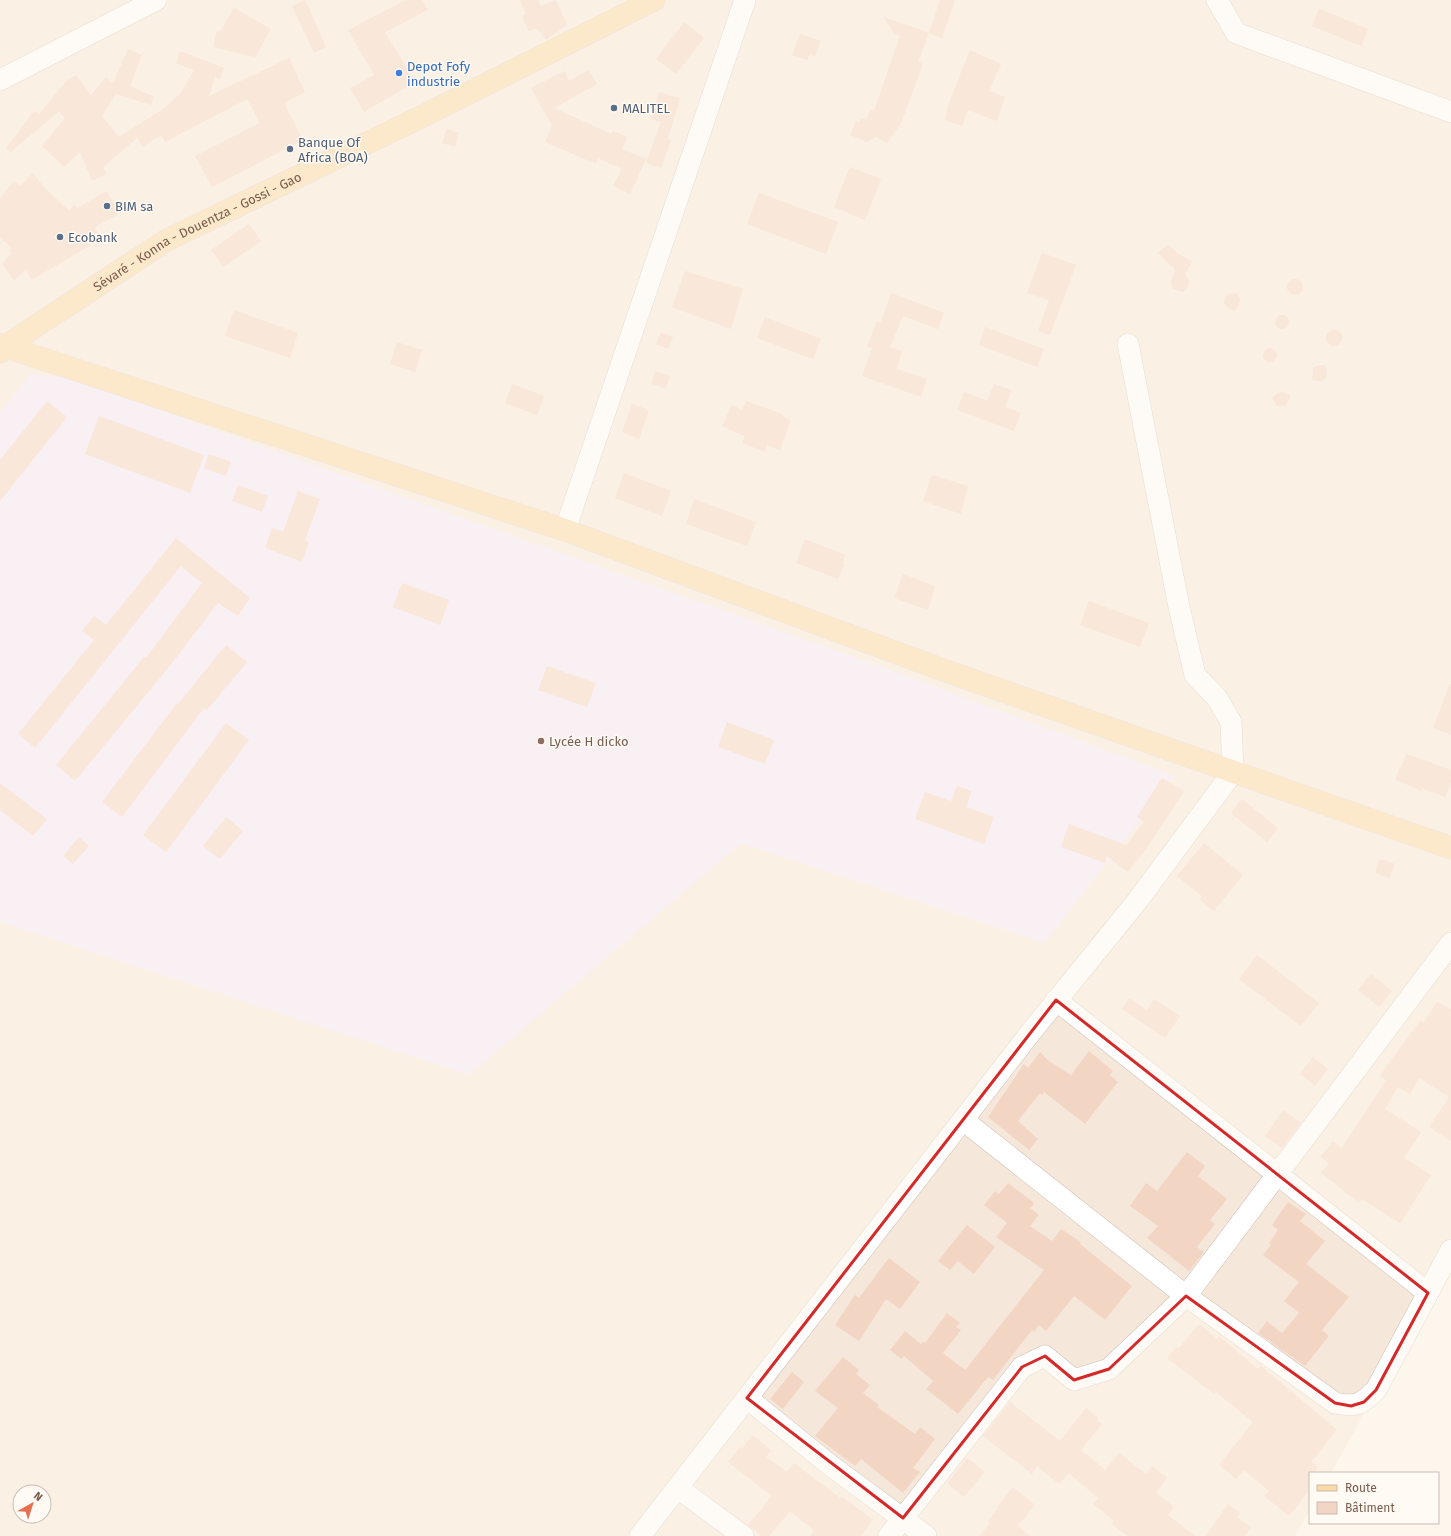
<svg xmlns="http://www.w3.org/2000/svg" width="1451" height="1536" viewBox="0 0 1451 1536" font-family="'Fira Sans',sans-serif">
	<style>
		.residential { fill: #f5e8da; fill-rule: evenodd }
		.education { fill: #f3e8fa }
		.building { fill: #f3d5c3 }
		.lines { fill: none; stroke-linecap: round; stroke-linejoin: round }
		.minor-casing { stroke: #d1beb0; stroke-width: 22 }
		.major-casing { stroke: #dad1cd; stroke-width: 23 }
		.minor { stroke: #fff; stroke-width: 21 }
		.major { stroke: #fbd9a5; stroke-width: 22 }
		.marked { fill: none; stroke: #d62828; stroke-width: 3; stroke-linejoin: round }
		.shop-dot { fill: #3f7fe0; stroke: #fffaf3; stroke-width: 1.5 }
		.service-dot { fill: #5c6f8a; stroke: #fffaf3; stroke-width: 1.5 }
		.education-dot { fill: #8d6e63; stroke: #fffaf3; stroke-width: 1.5 }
		.labels { text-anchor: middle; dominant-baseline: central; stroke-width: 3; stroke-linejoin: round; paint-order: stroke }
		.shop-label { font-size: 13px; fill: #366cbe; stroke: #fffaf3; text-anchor: start }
		.service-label { font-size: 13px; fill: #4e5e75; stroke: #fffaf3; text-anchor: start }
		.street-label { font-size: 13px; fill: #7a5c4d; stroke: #fffaf3 }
		.education-label { font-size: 13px; fill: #785e54; stroke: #fffaf3; text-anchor: start }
	</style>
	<rect width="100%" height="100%" fill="#fdf6ec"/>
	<path class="residential" d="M0,0H1451V1257L1331,1473H1310V1510L1295,1536H0ZM20,1492H44V1516H20Z"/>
	<polygon class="education" points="31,374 69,378 896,672 1175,776 1044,943 741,843 469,1075 0,922 0,412"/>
	<g class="building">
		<polygon points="305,0 326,47 314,53 292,6"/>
		<polygon points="406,0 422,0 428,10 385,32 415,82 364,112 350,88 374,75 348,30"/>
		<polygon points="520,0 538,0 541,6 556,0 567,25 546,40 537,28 529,31 522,16 526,14"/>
		<polygon points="940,0 955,0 942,38 929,33"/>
		<polygon points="234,8 271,29 255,57 213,47 217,31 220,32"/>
		<polygon points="1319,9 1368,29 1361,46 1312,26"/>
		<polygon points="884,17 929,33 918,62 923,64 901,123 887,143 876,137 867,142 850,135 856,121 859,123 861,118 866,120 871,110 874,111 900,36 894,34"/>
		<polygon points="684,22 704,38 676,74 656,59"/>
		<polygon points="800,34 821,41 815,56 810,54 807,60 792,55"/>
		<polygon points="128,49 142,55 130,86 154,97 151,105 116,94 102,116 119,137 163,109 180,94 194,70 176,63 180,51 224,68 220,79 215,77 209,96 289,58 305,92 284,103 303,140 212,187 195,156 260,123 247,99 165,142 161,135 142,147 137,138 103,167 106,174 92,181 80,152 64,167 42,146 65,118 59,111 11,152 6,148 34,111 39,114 66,81 76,75 91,95 106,77 113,83"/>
		<polygon points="970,50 1001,64 989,91 1005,97 997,121 968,110 962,126 945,120 949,103"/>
		<polygon points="589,70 597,84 554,108 611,134 613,131 627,137 622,149 646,159 630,194 613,186 622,169 598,158 596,164 545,142 552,125 531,88 565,71 569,81"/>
		<polygon points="659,92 680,98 668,139 671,140 661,168 646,163 661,122 651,119"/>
		<polygon points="447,129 459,133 455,147 442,143"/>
		<polygon points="850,167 881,179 865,220 834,207"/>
		<polygon points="33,173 43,186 69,211 74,205 77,208 107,191 119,214 95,227 101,239 32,280 26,270 14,280 2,264 12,253 10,251 12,248 0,237 0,198 14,181 20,186"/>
		<polygon points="759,193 838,222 826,254 747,224"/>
		<polygon points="249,224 261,241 223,267 211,250"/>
		<polygon points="1168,244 1174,251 1192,262 1185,274 1189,281 1188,287 1183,292 1173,289 1171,282 1175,270 1158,253"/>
		<polygon points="1042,253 1076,265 1050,335 1038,331 1049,300 1027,293"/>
		<polygon points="685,271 743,289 731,329 672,307"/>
		<circle cx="1295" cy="287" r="8"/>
		<polygon points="891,293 944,313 938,329 903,316 890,347 902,351 897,369 927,379 921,397 862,376 872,348 867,347 877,321 881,322"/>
		<polygon points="1230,293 1237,294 1240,299 1239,305 1235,311 1228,308 1224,303 1225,297"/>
		<polygon points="234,310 298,333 290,358 225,336"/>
		<circle cx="1282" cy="322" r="7"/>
		<polygon points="765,317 821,339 813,359 757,338"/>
		<polygon points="985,327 1044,349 1037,367 979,345"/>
		<circle cx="1334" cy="338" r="8"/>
		<polygon points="661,332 673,337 668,349 656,344"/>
		<polygon points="397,342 422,350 415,372 390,364"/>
		<circle cx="1270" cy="355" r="7"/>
		<polygon points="1319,365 1324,365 1327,369 1326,378 1321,381 1312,380 1313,368"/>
		<polygon points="655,371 670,376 666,388 651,384"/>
		<polygon points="512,384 544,396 537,415 505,403"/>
		<polygon points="994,384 1012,390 1005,407 1021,413 1014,431 957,410 964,392 987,401"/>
		<polygon points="1283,392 1291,395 1286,405 1280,406 1277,406 1272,398 1277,393"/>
		<polygon points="47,401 67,417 0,501 0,460"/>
		<polygon points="746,401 782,414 782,416 791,420 780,450 767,445 765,452 742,443 745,436 722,426 732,405 742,410"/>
		<polygon points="632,404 649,410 639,439 622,432"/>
		<polygon points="99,416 204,455 190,493 85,454"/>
		<polygon points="209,454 231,462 226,476 204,468"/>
		<polygon points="624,473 671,491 662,516 615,498"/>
		<polygon points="932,475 968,486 961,514 923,501"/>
		<polygon points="238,485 268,496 262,512 232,501"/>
		<polygon points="298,491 320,499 305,540 309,542 302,562 265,548 272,528 283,532"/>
		<polygon points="694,499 756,522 747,546 686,524"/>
		<polygon points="176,538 250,598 238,616 218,603 169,667 75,781 56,765 144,657 146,658 202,583 181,566 35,748 18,734 94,640 82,631 94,616 106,625"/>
		<polygon points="805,539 845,555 842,564 844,565 838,579 796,563"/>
		<polygon points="903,574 935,586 928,610 894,598"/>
		<polygon points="402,583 449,600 440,625 393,607"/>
		<polygon points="1089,601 1149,623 1140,647 1080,625"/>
		<polygon points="226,645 247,662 207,710 204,708 122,817 102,802 177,703 178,704"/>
		<polygon points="547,666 596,683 587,707 538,690"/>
		<polygon points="1450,684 1451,684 1451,735 1433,728"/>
		<polygon points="727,722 774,740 765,764 718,747"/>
		<polygon points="226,723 249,740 166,852 143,835"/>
		<polygon points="1407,754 1451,770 1451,782 1445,797 1422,788 1421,791 1395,779"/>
		<polygon points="1162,778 1184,791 1149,845 1128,872 1107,856 1105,863 1061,847 1069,824 1126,845 1144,822 1137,817"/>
		<polygon points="0,783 47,819 33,836 0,810"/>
		<polygon points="957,786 972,791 966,807 994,817 984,844 915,819 925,792 951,801"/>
		<polygon points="1242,799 1278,828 1267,842 1231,813"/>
		<polygon points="226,817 243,831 220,859 203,846"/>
		<polygon points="79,837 89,846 73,864 63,856"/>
		<polygon points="1204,843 1243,875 1214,911 1200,900 1202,896 1177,876"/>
		<polygon points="1380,859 1395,864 1389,878 1375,873"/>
		<polygon points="1257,955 1319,1003 1301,1026 1239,979"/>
		<polygon points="1371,974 1392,991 1379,1007 1358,990"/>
		<polygon points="1129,998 1147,1010 1154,999 1180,1016 1165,1038 1122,1009"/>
		<polygon points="1437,1002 1451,1009 1451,1141 1429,1127 1449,1097 1419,1078 1410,1094 1398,1087 1385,1109 1421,1132 1404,1158 1431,1175 1400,1223 1362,1199 1359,1203 1321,1173 1329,1163 1320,1157 1333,1141 1342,1148 1386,1080 1380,1076 1388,1064 1421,1020 1424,1022"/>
		<polygon points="1089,1051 1113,1071 1110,1075 1118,1082 1085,1124 1044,1092 1042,1095 1040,1093 1018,1121 1038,1139 1029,1150 988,1117 1024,1064 1028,1068 1040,1052 1049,1061 1071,1075"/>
		<polygon points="1313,1057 1328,1069 1315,1086 1300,1074"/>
		<polygon points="1283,1110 1301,1123 1282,1148 1265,1136"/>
		<polygon points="1187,1152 1205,1166 1198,1176 1227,1199 1210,1220 1215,1224 1197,1247 1204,1252 1189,1271 1147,1238 1158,1226 1130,1206 1146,1183 1157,1191"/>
		<polygon points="1008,1183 1033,1202 1034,1204 1030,1208 1039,1215 1030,1226 1052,1241 1061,1229 1081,1242 1080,1244 1132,1286 1105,1320 1074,1296 1046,1331 1039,1325 1034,1332 1032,1330 993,1380 988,1377 958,1414 926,1389 933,1381 904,1356 901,1359 890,1350 905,1331 921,1344 923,1341 925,1343 947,1313 960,1323 956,1327 961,1330 943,1353 965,1370 1044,1270 996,1237 1007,1223 984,1205 995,1191 999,1194"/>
		<polygon points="1288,1202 1306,1214 1300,1221 1325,1241 1306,1264 1349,1297 1322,1330 1329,1336 1305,1366 1258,1333 1267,1321 1282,1333 1299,1313 1284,1301 1299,1282 1263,1255 1271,1245 1269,1243 1278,1230 1272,1225"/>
		<polygon points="967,1225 995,1247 974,1274 958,1261 950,1270 938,1261"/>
		<polygon points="889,1258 920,1282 900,1309 886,1299 859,1341 835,1325 855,1295 859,1298"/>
		<polygon points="1199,1324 1217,1339 1219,1336 1258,1369 1261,1366 1337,1430 1311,1462 1318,1467 1314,1473 1310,1473 1310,1490 1289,1516 1264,1496 1269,1491 1244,1470 1236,1479 1219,1465 1253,1422 1216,1392 1214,1394 1167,1358 1176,1347 1178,1349"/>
		<polygon points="843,1357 859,1370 856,1374 870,1385 863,1393 879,1405 877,1407 915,1434 920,1427 935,1439 913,1468 920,1472 903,1493 861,1459 855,1466 815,1436 838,1408 815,1391"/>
		<polygon points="792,1372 804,1382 783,1409 770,1399"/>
		<polygon points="1010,1402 1060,1441 1086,1408 1098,1418 1097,1420 1102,1424 1081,1450 1105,1470 1119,1453 1146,1474 1152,1466 1167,1478 1156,1493 1174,1507 1168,1515 1195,1536 1127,1536 1112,1524 1114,1521 1093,1504 1098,1498 1069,1473 1059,1484 1037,1466 1032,1474 983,1436"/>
		<polygon points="752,1435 771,1450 766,1457 787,1472 794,1463 840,1498 841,1496 873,1520 861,1536 810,1536 814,1530 790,1511 769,1536 761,1536 748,1525 772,1496 728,1462 740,1447 742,1449"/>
		<polygon points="967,1458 985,1472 964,1497 947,1483"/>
		<polygon points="1013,1487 1035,1505 1018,1526 1030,1536 979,1536 990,1523 988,1521 998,1508 997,1507"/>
		<polygon points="1228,1504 1240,1513 1237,1517 1251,1527 1244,1536 1206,1536"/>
	</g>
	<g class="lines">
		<defs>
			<g id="minor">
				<polyline points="1217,0 1236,33 1451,112"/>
				<polyline points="0,80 156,0"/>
				<polyline points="565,530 745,0"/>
				<polyline points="1056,1000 1428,1293"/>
				<path d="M963,1120L1186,1296L1335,1403C1356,1407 1361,1405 1376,1390L1451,1250"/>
				<polyline points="747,1398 830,1465 926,1536"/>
				<polyline points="678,1488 743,1536"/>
				<polyline points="640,1536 1031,1032 1138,900 1233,772 1231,722 1217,698 1195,675 1179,607 1128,344"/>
				<polyline points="889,1536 1022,1367 1045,1356 1074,1380 1109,1369 1186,1296 1451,943"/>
			</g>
			<g id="major">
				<polyline points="0,345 565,530 946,671 1451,848"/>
				<path id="s1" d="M0,352L4,347L167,240L421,117L654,0"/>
			</g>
		</defs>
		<use href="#minor" class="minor-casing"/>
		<use href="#major" class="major-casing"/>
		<use href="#minor" class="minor"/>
		<use href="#major" class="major"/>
	</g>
	<path d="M0 0H1451V1536H0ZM1056,1000L1428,1293L1376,1390L1364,1402L1351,1406L1335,1403L1186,1296L1109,1369L1074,1380L1045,1356L1022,1367L903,1518L747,1398Z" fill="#fdf6ec" fill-opacity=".55" fill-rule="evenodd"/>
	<path class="marked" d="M1056,1000L1428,1293L1376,1390L1364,1402L1351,1406L1335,1403L1186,1296L1109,1369L1074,1380L1045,1356L1022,1367L903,1518L747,1398Z"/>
	<circle class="shop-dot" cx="399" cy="73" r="4"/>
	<g class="service-dot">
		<circle cx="614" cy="108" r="4"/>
		<circle cx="290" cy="149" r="4"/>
		<circle cx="107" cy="206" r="4"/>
		<circle cx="60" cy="237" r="4"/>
	</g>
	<circle class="education-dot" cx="541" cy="741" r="4"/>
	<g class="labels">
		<g class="shop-label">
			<text x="407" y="66">Depot Fofy<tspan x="407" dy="15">industrie</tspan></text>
		</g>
		<g class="service-label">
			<text x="622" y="108">MALITEL</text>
			<text x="298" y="142">Banque Of<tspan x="298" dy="15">Africa (BOA)</tspan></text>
			<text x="115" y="206">BIM sa</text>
			<text x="68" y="237">Ecobank</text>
		</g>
		<g class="street-label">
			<text stroke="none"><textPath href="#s1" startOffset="232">Sévaré - Konna - Douentza - Gossi - Gao</textPath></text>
		</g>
		<g class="education-label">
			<text x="549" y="741">Lycée H dicko</text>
		</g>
	</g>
	<rect x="1309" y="1472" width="130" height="52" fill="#fffaf3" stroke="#cabbb1"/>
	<rect x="1317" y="1485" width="20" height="6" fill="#fbd9a5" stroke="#cabbb1"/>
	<text x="1345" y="1492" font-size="12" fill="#7a5c4d">Route</text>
	<rect x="1317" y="1502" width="20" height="12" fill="#f3d5c3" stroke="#cabbb1"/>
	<text x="1345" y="1512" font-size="12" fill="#7a5c4d">Bâtiment</text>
	<g transform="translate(32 1504) rotate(39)"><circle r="19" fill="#fffaf3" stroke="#cabbb1"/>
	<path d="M0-3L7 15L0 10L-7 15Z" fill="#e76f51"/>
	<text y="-6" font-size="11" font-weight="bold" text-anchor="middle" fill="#7a5c4d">N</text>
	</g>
</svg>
